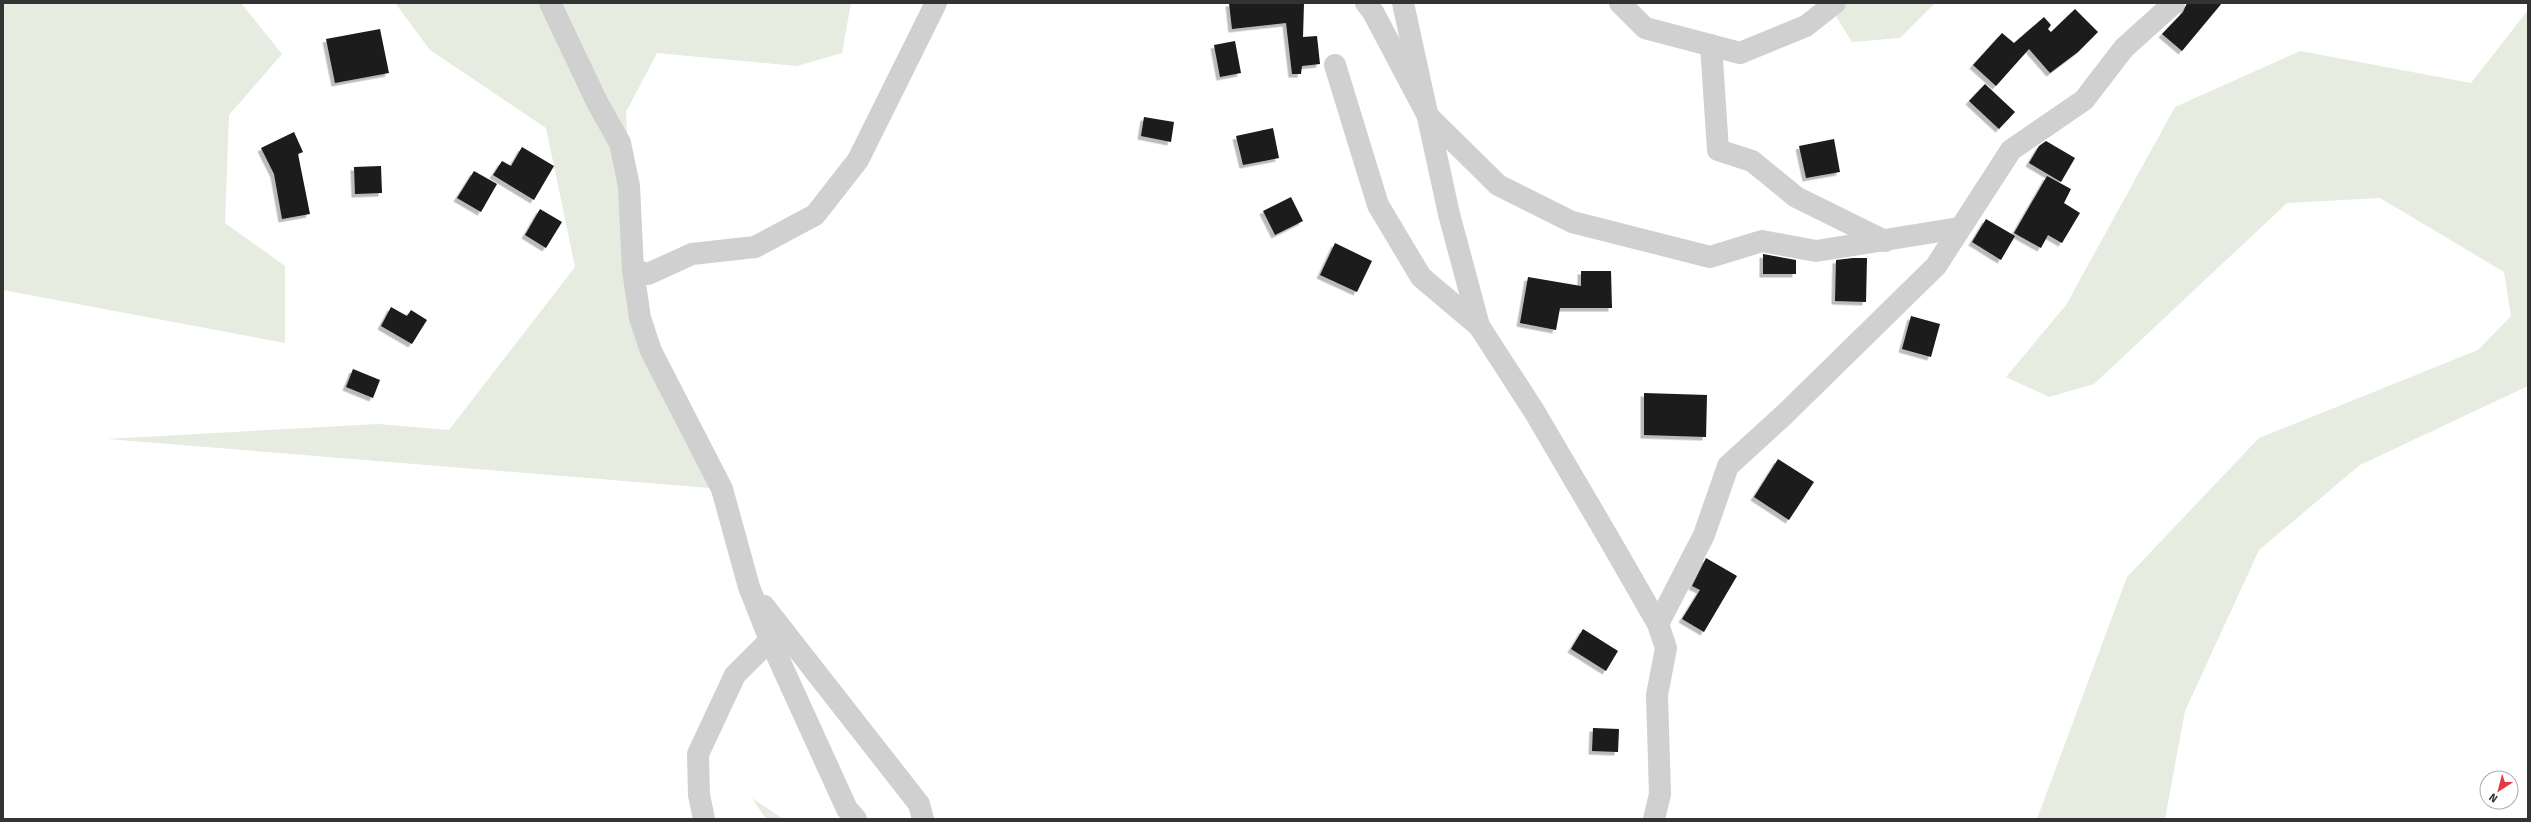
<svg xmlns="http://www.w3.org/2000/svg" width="2531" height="822" viewBox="0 0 2531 822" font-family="'Fira Sans',sans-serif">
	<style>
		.green { fill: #e6ecdf }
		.building { fill: #1a1a1a; filter: url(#shadow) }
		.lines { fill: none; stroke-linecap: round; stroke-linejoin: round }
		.minor { stroke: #d0d0d0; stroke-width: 22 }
	</style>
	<defs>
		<filter id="shadow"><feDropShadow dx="-3.5" dy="3.5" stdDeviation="0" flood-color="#0004"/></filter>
	</defs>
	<rect width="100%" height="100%" fill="#fff"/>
	<g class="green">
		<polygon points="3,3 241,3 282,54 229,115 225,223 285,266 285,343 3,290"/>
		<polygon points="395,3 851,3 842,53 797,66 657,53 626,112 633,270 640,318 722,489 107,439 378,424 449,430 575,267 546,128 430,50"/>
		<polygon points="1828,3 1935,3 1900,38 1852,42"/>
		<polygon points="2528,10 2528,386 2360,465 2259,550 2185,711 2165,819 2037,819 2127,577 2259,438 2478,350 2511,316 2504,272 2380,198 2287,203 2094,384 2049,397 2006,377 2066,305 2175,107 2300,51 2471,83"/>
		<polygon points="752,798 783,819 766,819"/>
	</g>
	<g class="building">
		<polygon points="1229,3 1304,3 1303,37 1317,36 1320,64 1302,66 1301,74 1292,74 1286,23 1232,29"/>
		<polygon points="2187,3 2222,3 2182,51 2162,34 2183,12"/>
		<polygon points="2075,9 2098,32 2078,52 2050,73 2029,49 1996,86 1973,65 2002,33 2014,43 2044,17 2051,25 2048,29 2051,32"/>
		<polygon points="380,29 389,73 335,83 326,39"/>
		<polygon points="1235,41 1241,73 1220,77 1214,45"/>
		<polygon points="1985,84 2015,112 1999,129 1969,101"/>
		<polygon points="1144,117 1174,122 1171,142 1141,136"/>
		<polygon points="1273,128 1279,158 1243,165 1236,136"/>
		<polygon points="294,132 303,152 298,154 310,214 282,219 274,174 261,148"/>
		<polygon points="1834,139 1840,172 1806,178 1799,146"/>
		<polygon points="2046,141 2075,158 2061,182 2029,163 2039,146"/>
		<polygon points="522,147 554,166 534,200 493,175 502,161 511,166"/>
		<polygon points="381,166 382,193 355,194 354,167"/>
		<polygon points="474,171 497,184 481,212 457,198"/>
		<polygon points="2047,176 2071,189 2064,203 2080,213 2062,243 2048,235 2041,248 2014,233"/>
		<polygon points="1291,197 1303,221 1275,235 1263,211"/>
		<polygon points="540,209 562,222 546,248 525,235"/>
		<polygon points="1986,219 2015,236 2001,260 1972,242"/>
		<polygon points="1335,243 1372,261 1357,292 1320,275"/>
		<polygon points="1763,254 1796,260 1796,274 1763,274"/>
		<polygon points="1853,258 1867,258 1866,302 1835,301 1836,260"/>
		<polygon points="1581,271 1611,271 1612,308 1560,308 1556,330 1520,323 1528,277 1581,286"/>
		<polygon points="391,307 407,316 411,310 427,320 412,344 381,326"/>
		<polygon points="1911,316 1940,324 1931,357 1902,349"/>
		<polygon points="353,369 380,380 373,398 346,387"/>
		<polygon points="1644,393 1707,395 1706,437 1644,435"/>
		<polygon points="1778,459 1814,482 1789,520 1754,497"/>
		<polygon points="1706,558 1737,576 1704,632 1682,619 1700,590 1692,586"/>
		<polygon points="1583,629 1618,651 1606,671 1571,649"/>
		<polygon points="1593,728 1619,729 1618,752 1592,751"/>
	</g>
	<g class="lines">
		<g class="minor">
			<polyline points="550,3 597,102 620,143 629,186 633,270 640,318 651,351 722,489 749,587 770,640 735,675 698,754 699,795 704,819"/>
			<polyline points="1366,3 1373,12 1428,116 1498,185 1572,222 1710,257 1762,241 1816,251 1959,228"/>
			<polyline points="1403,3 1449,214 1479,326 1534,411 1608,537 1658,624 1666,648 1657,695 1660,794 1654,819"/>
			<polyline points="1620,3 1645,28 1740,53 1806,26 1835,3"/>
			<polyline points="1711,45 1718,150 1752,161 1796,197 1885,241"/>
			<polyline points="1335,65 1378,205 1421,277 1479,326"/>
			<polyline points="633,270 648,274 692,254 755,247 815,215 858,160 936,3"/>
			<polyline points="764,606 919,804 923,819"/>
			<polyline points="1658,624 1704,535 1728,466 1785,414 1936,266 2011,150 2084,100 2124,48 2174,3"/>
			<polyline points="770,640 847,809 856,819"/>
		</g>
	</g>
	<rect width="2531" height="822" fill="none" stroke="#333333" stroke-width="8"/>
	<g transform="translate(2499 790) rotate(216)"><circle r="19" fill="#ffffff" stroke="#adadad"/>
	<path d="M0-3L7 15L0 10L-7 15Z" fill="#e63946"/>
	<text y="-6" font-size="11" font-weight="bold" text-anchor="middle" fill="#333333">N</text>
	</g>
</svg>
